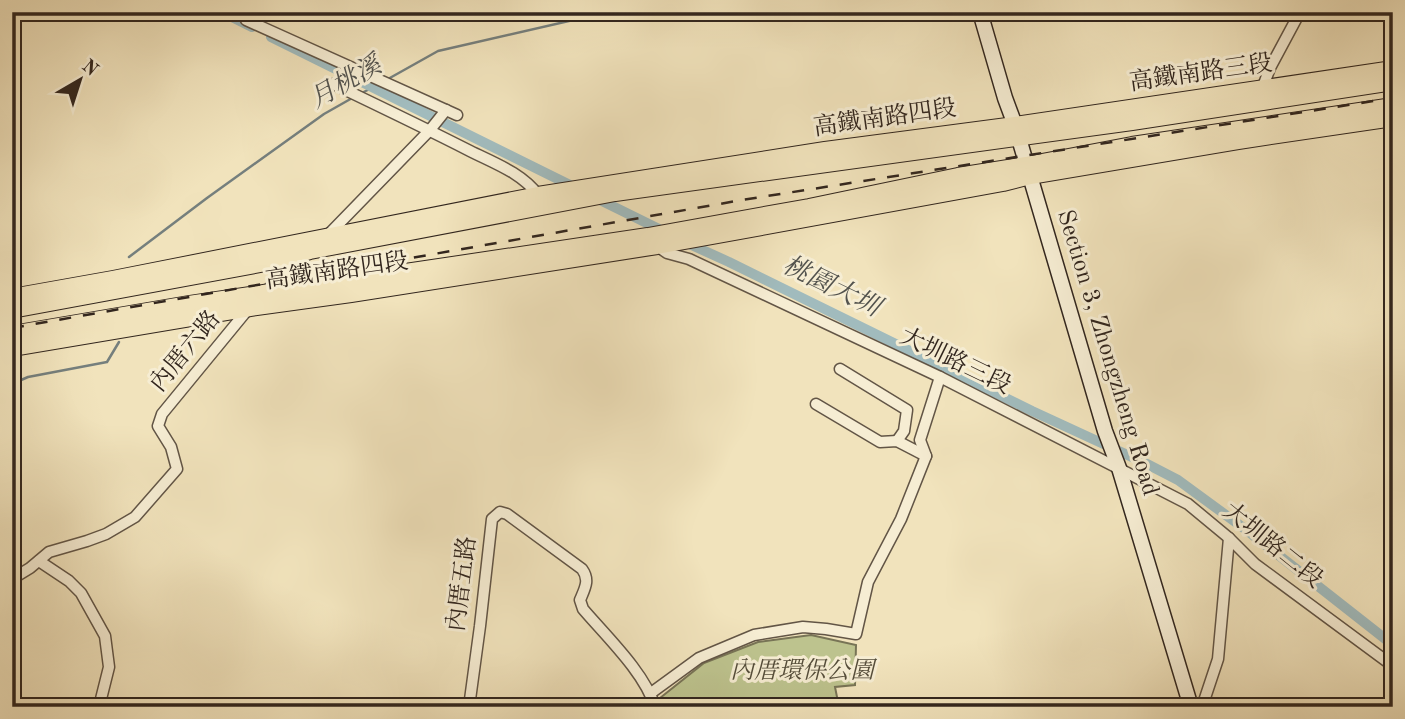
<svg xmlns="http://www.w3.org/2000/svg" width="1405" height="719" viewBox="0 0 1405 719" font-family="'Old Standard TT','Noto Serif TC',serif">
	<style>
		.green { fill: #bdc38e; stroke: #787456; stroke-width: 2 }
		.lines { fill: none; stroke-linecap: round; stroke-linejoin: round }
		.stream { stroke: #757f7d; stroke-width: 2.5 }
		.canal { stroke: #a1bbbd; stroke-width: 10 }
		.street-casing { stroke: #625546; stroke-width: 13 }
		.secondary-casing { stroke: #32261e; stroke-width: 17 }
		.primary-casing { stroke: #32261e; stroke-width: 18 }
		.street { stroke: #f6edd3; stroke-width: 10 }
		.secondary { stroke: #f6edd3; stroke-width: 14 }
		.primary { stroke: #f1e3bc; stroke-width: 16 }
		.rail { stroke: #32261e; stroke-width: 2.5; stroke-dasharray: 12 12; stroke-linecap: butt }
		.labels { text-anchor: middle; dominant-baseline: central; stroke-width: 6; stroke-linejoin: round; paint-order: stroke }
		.street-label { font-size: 24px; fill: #32261e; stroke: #f6edd3 }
		.park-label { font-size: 24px; font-style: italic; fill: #554d3a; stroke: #f6edd3 }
		.water-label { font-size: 26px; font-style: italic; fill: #53534e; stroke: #f6edd3 }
	</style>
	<rect width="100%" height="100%" fill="#f1e3bc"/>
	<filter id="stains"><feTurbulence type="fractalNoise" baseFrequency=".00286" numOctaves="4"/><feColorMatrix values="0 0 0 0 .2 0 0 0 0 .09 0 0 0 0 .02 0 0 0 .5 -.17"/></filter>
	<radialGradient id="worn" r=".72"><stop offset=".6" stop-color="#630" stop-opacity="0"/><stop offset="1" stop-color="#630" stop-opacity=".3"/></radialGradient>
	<polygon class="green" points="811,635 856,645 855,685 835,687 839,707 669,707 660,698 704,663 758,642"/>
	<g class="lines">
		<g class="stream">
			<polyline points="388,79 438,51 595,15 614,12"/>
			<polyline points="360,94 379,84"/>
			<polyline points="129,257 207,198 324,114 354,97"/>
			<polyline points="12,384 28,377 107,362 119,342"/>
		</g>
		<g class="canal">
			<polyline points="222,12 252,27"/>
			<polyline points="271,37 578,189"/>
			<polyline points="594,197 665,232"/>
			<polyline points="685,242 729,262 1032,411 1147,464 1178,480 1249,532 1393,645"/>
		</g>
		<defs>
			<g id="street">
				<polyline points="243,12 246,20 457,115"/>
				<path d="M333,84C379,106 425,128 470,151C494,163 522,173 538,195"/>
				<polyline points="1262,89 1270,68 1300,12"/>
				<polyline points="328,235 430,130 446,110"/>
				<polyline points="657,246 667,253 689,259 940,377 1188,504 1229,538 1255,564 1393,666"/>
				<polyline points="265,292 308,253"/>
				<polyline points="840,369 907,410 904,431 897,441"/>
				<polyline points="816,404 880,442 897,441 926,456"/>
				<polyline points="39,561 69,581 81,593 105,636 109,667 99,707"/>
				<polyline points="12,579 30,568 49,552 87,541 106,534 135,517 177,469 171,447 158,426 162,414 249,308"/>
				<polyline points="651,693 699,658 754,635 803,627 826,629 856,634 868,582 901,519 926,456 920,440 940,377"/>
				<path d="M469,707L480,626L492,519L500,512L507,514L582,569C590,580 585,588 580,600L583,609C606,636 645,673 655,707"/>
				<polyline points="1202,707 1218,659 1229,538"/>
			</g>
			<polyline id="secondary" points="980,12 1005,98 1015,125 1105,431 1119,468 1191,707"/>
			<g id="primary">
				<polyline points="12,297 113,279 538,195 825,150 1015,125 1393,69"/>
				<polyline points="12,310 266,263 310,251 615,193 1132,122 1393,82"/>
				<polyline points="12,334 189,304 648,236 809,207 958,176 1026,165 1132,145 1393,106"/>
				<polyline points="12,348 250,308 351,294 657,246 1003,183 1030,176 1238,141 1393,118"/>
			</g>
		</defs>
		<use href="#street" class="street-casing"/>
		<use href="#secondary" class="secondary-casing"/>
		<use href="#primary" class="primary-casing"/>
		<use href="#street" class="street"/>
		<use href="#secondary" class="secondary"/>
		<use href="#primary" class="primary"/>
		<polyline class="rail" points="12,328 742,200 1393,98"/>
	</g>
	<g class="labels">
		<g class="street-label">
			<text transform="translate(1201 74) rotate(-8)">高鐵南路三段</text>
			<text transform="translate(885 119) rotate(-8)">高鐵南路四段</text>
			<text transform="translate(337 272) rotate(-8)">高鐵南路四段</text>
			<text transform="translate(186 352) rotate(-51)">內厝六路</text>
			<text transform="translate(1107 353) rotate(73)">Section 3, Zhongzheng Road</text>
			<text transform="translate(955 362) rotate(26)">大圳路三段</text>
			<text transform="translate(1272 546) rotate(39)">大圳路二段</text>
			<text transform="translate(463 584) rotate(-83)">內厝五路</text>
		</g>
		<g class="park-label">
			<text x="802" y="672">內厝環保公園</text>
		</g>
		<g class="water-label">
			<text transform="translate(346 83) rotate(-30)">月桃溪</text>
			<text transform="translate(831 287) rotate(26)">桃園大圳</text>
		</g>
	</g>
	<rect width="1405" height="719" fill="none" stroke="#f1e3bc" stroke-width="42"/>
	<rect x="14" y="14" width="1377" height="691" fill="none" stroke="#32261e" stroke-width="3.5"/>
	<rect x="21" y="21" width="1363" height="677" fill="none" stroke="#32261e" stroke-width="2"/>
	<g transform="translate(80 80) rotate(39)" stroke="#f6edd3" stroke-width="5" paint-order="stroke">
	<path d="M0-5L12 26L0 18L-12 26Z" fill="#32261e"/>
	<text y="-10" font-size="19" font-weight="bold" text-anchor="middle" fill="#32261e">N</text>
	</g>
	<rect width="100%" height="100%" filter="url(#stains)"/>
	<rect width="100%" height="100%" fill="url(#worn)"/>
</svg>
